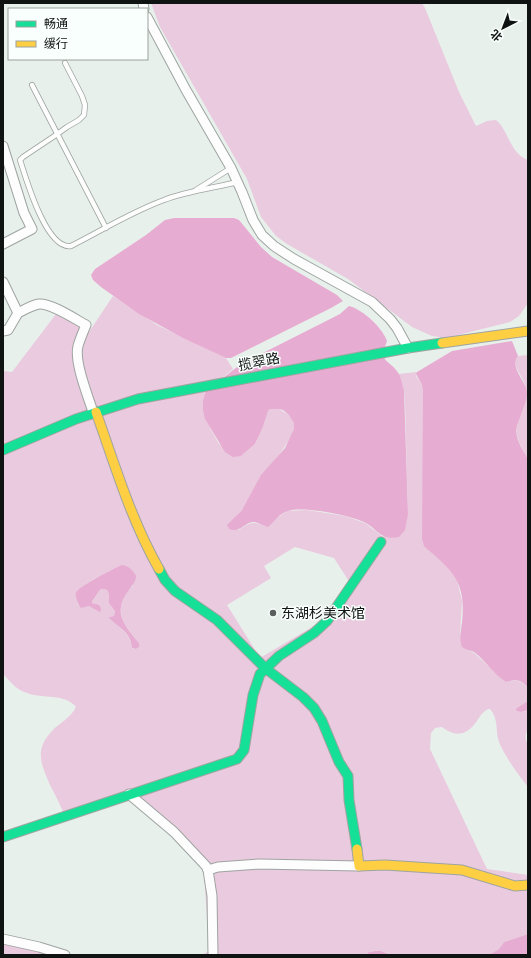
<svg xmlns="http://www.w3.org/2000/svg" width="531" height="958" viewBox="0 0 531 958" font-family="Bitter,'Noto Sans SC',serif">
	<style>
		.green { fill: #eacade; fill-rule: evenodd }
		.water { fill: #e7acd2 }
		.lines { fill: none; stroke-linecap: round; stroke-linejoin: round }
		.lane-casing { stroke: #9ea4a1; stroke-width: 6 }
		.street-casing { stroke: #9ea4a1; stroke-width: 11 }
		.fast-casing { stroke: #9ea4a1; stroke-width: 11 }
		.slow-casing { stroke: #9ea4a1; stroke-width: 11 }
		.lane { stroke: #fcfdfc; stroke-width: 4.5 }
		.street { stroke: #fcfdfc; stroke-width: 9 }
		.fast { stroke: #16e098; stroke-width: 9 }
		.slow { stroke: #ffcf43; stroke-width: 9 }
		.poi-dot { fill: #5b605e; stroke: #f9fffc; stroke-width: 1.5 }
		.labels { text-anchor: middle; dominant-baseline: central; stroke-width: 3; stroke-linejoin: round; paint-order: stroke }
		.street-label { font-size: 14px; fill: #0f1311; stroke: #f9fffc }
		.poi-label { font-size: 14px; fill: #0f1311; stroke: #f9fffc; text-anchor: start }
	</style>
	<rect width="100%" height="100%" fill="#e8f0ec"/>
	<g class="green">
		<path d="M151,3H422L425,8L459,92L476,126L487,121L496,120C510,132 509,153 528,160V303L519,316L510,322L446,338L432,336L412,327L348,279L287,244L276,236L261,217L247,179L160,27Z"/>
		<path d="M113,296L157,325L226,358L233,369L206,391L210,428L219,444L241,456L255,444L263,427L268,411L270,409H279L289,415L293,419L294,423V429L291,437L242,510L236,516L238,530C251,522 252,521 266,526L287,511L307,510L345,516L365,523L383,537L408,514L405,402L404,390L398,374L417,372L416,376L422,385L423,393V543L428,550L448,567L457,580L462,601L460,634L468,650C477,652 495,675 506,682C516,679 521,680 528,688V701L519,707L517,711L522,712L528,710C528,715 529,721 528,726C527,735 523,735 528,745V787C517,773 506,758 499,742C495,730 499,719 490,709H488C480,713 479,720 473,726C463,737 452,735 442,727L435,728L431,733L430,749L487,869L528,875V934L504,942L499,949L489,955H391C383,951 373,948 366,955H202L209,951L204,872C198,852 147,815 129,800L66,818C61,807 56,796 50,785C41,764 34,750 52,731C59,723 71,718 76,707C65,693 42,699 27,693C16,690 10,681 3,674V371L12,372L56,314L89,332ZM295,547L334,558L350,583L327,618L260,658L227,605L271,578L264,566ZM118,567L133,585C112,608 121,623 139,643L138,648L134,649L132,648C129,631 120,629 109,618V617L114,616L115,611L109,601L110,593L106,589H101C97,593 97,597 92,601V603L97,604C92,607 87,605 82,608L78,605C77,601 75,596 77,593C81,583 108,572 118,567Z"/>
		<path d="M528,355V459C523,450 515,438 517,427C519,418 523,411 525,403C526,398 525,392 525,387C524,375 510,367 518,356Z"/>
		<polygon points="3,943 37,950 52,955 3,955"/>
	</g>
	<g class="water">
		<polygon points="174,218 234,218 239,220 261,247 272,257 337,295 343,301 331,308 231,358 226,358 183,338 139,314 101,287 93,280 91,275 95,269 146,235 165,220"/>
		<path d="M349,306C362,309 383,328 387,341C378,364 389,358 399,374C401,378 402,384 404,390L408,514L405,530L399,537C380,541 378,529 364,522C348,515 304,506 288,511C280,513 274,522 268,527C263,526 258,522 253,522C244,523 240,533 229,529L227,525L242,510L261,475L285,448L294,429V423L289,415L283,410L279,409H270L268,411L263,427L255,444L241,456L233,457L225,452L205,419L203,410V401L206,391L241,364L340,314Z"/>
		<path d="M512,341L518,356C509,368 526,380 527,393C527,400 524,406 522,412C521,416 518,422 517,426C514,438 523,450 528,459V688C521,679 516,679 506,682C493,674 486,661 474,652C470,650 466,650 462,647C459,639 461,630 462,622C466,585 455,572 428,550L424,546L422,539L423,393L422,385L416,374L417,372L452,351Z"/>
		<path d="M122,565C129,566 133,570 136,576C136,582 132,585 129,590C112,612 124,625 139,643V647L136,649L132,648C130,631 120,629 109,618V617L114,616L115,611L109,603C109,596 111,588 101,589C97,593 97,596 92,601V603C97,604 101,605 101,610L100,612L89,606L81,608C78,605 75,597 76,593C78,586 115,568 122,565Z"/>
		<polygon points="528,701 528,710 521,712 517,711 516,710 517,708"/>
		<polygon points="528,934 528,955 489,955 499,949 504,942"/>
		<polygon points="375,951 381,951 391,955 366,955 369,952"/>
	</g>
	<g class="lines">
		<defs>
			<g id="lane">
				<path d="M65,63L82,96L85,105L84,115L79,120L67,127L53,137L23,157L20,160C26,178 46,250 71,246C101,231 131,212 164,200C187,191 213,188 238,182"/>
				<polyline points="32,85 106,228"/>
				<polyline points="196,190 231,168"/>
			</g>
			<g id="street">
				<polyline points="143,3 144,9"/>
				<polyline points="147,17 186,90 231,168 242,192 253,220 262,235 274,246 294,259 372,302 390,319 397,328 408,348"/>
				<polyline points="3,146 24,213 32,229 3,244"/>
				<path d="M3,282L18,313C24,310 32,305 39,304C51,303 75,319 86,325C83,332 80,339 78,346C74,362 88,396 93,412"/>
				<polyline points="3,331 8,330 18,313"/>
				<polyline points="129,794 174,832 206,866 208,870 212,896 213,955"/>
				<polyline points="208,870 218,867 259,864 359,866"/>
				<polyline points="3,939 39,947 65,955"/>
			</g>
			<g id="fast">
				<polyline points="3,450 76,419 138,399 408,348 442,343"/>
				<polyline points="159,569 165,580 175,591 217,620 265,668 303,697 314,708 322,721 339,762 348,776 349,800 357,849"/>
				<polyline points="3,837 237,759 244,750 253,695 260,674 279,656 314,633 327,621 381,542"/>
			</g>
			<g id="slow">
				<polyline points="442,343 528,331"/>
				<path d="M96,412C115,465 131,520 159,569"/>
				<polyline points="357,849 359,866 385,865 462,870 515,886 528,885"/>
			</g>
		</defs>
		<use href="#lane" class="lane-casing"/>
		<use href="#street" class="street-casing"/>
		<use href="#fast" class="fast-casing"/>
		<use href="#slow" class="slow-casing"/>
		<use href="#lane" class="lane"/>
		<use href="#street" class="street"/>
		<use href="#fast" class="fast"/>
		<use href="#slow" class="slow"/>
	</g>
	<circle class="poi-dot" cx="273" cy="613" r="4"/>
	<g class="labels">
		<g class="street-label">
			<text transform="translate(259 362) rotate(-11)">揽翠路</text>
		</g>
		<g class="poi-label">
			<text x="281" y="613">东湖杉美术馆</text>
		</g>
	</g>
	<rect width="531" height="958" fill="none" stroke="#0f1311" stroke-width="8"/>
	<rect x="8" y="8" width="140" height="52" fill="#f9fffc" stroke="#9ba19e"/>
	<rect x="16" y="21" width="20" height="6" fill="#16e098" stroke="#9ba19e"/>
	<text x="44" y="28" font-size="12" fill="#0f1311">畅通</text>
	<rect x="16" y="41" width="20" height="6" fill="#ffcf43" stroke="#9ba19e"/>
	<text x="44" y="48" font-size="12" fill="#0f1311">缓行</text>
	<g transform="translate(503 28) rotate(222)" stroke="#f9fffc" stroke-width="3" paint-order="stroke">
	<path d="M0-3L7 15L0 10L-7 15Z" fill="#0f1311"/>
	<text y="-6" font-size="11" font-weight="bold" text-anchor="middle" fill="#0f1311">北</text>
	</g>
</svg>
